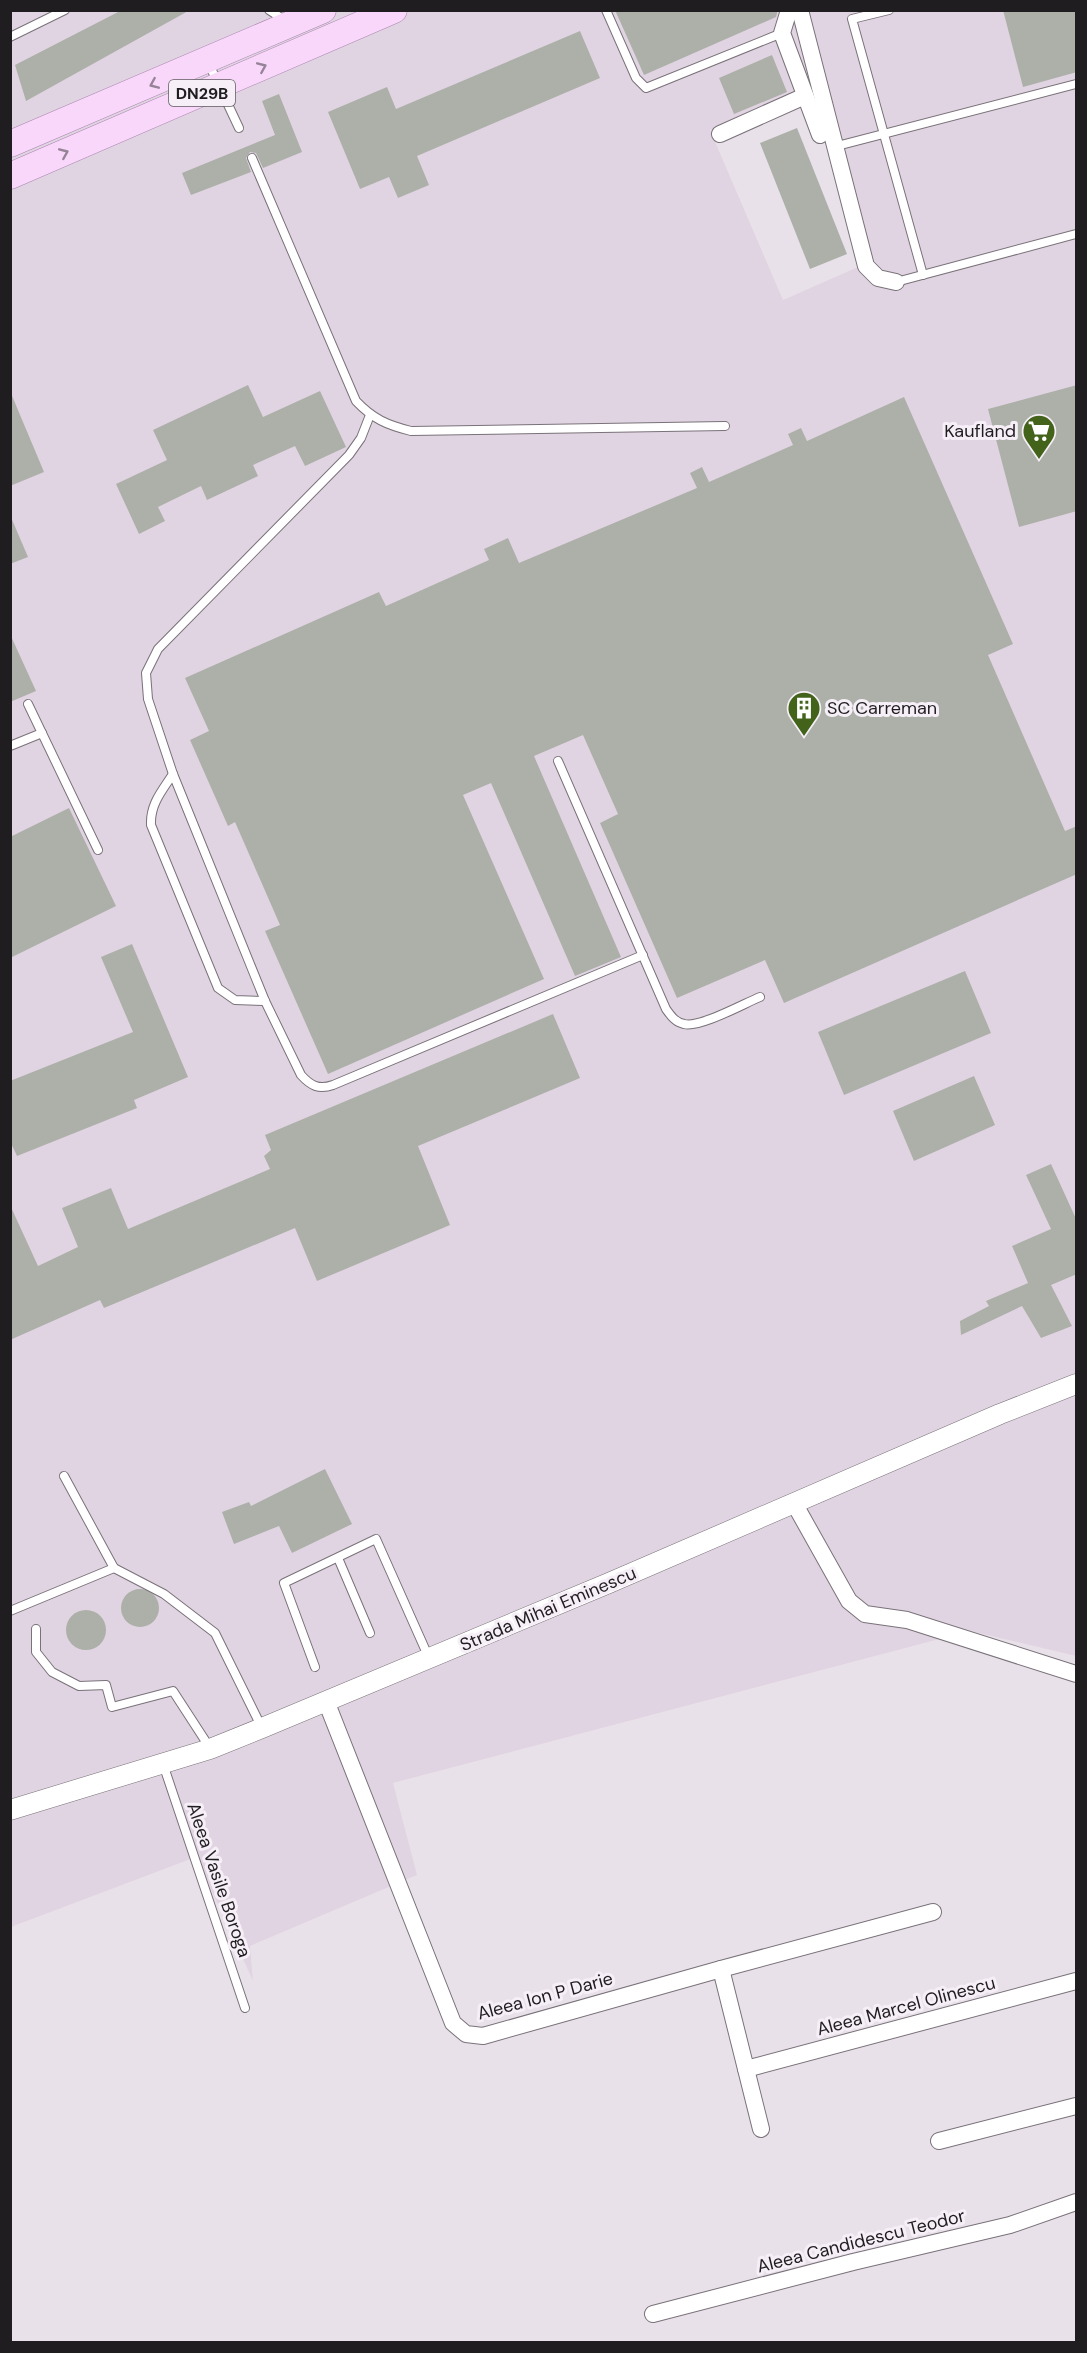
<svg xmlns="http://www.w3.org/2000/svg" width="1087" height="2353" viewBox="0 0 1087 2353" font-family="'DM Sans',sans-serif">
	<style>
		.built { fill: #e1d4e2; fill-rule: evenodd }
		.building { fill: #acb0a8 }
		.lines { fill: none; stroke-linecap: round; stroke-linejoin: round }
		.service-casing { stroke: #797279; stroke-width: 10 }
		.minor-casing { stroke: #797279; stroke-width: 18 }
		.tertiary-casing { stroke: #797279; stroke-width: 21 }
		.primary-casing { stroke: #aa85ad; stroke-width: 27 }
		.service { stroke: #fff; stroke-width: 8 }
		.minor { stroke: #fff; stroke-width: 16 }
		.tertiary { stroke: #fff; stroke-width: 20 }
		.primary { stroke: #f8d7fb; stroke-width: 26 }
		.oneway { stroke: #978398 }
		.labels { text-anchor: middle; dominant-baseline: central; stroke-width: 6; stroke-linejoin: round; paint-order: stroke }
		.shield { fill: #f6eff7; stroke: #605c60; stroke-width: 1.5 }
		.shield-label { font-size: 16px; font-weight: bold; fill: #201d20 }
		.poi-label { font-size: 18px; fill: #201d20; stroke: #f6eff7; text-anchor: end }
		.street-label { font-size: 18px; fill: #201d20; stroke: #f6eff7 }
	</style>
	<rect width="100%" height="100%" fill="#e9e1e9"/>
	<path class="built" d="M11,11H1076V1656L970,1631L393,1783L417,1875L250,1946L253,1981L196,1857L11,1927ZM809,89L867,263L783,300L710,130Z"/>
	<g class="building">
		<polygon points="122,10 190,10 26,101 15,65"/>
		<polygon points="615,10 778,10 776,17 644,75"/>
		<polygon points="1003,10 1077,10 1077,72 1023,87"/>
		<polygon points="580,31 600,78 417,156 429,185 398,198 389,177 360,189 328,112 387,87 396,109"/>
		<polygon points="772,55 787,92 734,114 719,78"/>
		<polygon points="279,94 302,152 263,168 256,153 250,152 246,158 251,172 191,195 182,173 275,135 262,101"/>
		<polygon points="797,128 847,254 810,269 760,143"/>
		<polygon points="248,385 263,417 320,391 346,447 305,466 295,446 253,465 258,476 207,500 201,486 158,507 165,521 139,534 116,484 167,460 153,430"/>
		<polygon points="1077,385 1077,511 1019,527 988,409"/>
		<polygon points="10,391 44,472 10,486"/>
		<polygon points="904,397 1013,644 988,655 1065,831 1077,826 1077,874 784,1003 765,960 677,998 600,823 618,814 583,735 534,756 621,957 575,976 491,783 463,795 544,979 328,1074 265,931 280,925 235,822 228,826 190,740 209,731 185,678 379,592 386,606 489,560 484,549 508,538 519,563 697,488 690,473 702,467 709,482 793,445 788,434 801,428 807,441"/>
		<polygon points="10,515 28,557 10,564"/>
		<polygon points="10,634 36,691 10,702"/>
		<polygon points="69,808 116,906 10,958 10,837"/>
		<polygon points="132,944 188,1077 134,1100 137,1108 17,1156 10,1141 10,1081 133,1032 101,957"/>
		<polygon points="965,971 991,1033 844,1095 818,1032"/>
		<polygon points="553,1014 580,1078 418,1146 450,1225 317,1281 295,1228 104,1308 100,1300 10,1340 10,1205 38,1266 78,1247 62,1208 111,1188 128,1229 270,1169 264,1156 271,1150 265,1135"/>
		<polygon points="974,1076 995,1125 914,1161 893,1111"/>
		<polygon points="1051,1164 1077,1221 1077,1274 1051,1285 1072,1326 1041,1338 1022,1306 961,1335 960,1321 989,1306 986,1301 1028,1283 1012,1246 1051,1229 1026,1175"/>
		<polygon points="325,1469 352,1524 292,1553 279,1526 234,1544 222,1512 249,1502 251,1506"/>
		<circle cx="140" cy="1608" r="19"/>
		<circle cx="86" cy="1630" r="20"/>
	</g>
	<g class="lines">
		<defs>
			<g id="service">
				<polyline points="269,10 286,21"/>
				<polyline points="606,10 636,78 646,88 782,33"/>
				<polyline points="889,10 852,19 923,275"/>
				<polyline points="10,37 65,10"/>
				<polyline points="208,62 239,128"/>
				<polyline points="837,146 1076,84"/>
				<path d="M252,158L356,401C373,419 387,425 411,431L725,426"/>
				<polyline points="896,282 1076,234"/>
				<path d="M370,415L361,438L349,455L158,649L146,673L148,699L173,774L265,1001L301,1075C311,1086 319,1090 333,1085L643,955"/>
				<polyline points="28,704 98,850"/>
				<polyline points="10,746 42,733"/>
				<path d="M558,761L666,1009C671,1016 675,1022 684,1024C700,1028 743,1004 760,997"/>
				<path d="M173,774C162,791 150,804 151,825L218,988L235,1000L265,1001"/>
				<polyline points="64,1476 114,1568 164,1594 215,1633 262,1728"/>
				<polyline points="338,1558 370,1633"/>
				<polyline points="10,1611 114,1568"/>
				<polyline points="36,1629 36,1652 52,1672 79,1686 106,1685 112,1707 173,1691 210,1748"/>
				<polyline points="315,1667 284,1583 376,1539 429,1658"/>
				<polyline points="163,1764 245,2008"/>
			</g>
			<g id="minor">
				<polyline points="789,10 782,33 820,135"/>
				<polyline points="800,10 866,266 878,278 896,282"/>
				<polyline points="720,134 805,96"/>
				<polyline points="794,1503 849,1601 865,1614 907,1620 1076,1674"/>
				<polyline points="326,1701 453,2023 466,2034 483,2036 721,1969 761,2129"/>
				<polyline points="721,1969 933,1912"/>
				<polyline points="746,2069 1076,1981"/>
				<polyline points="939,2141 1076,2106"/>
				<polyline points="653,2314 853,2262 1010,2225 1076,2202"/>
			</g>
			<polyline id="tertiary" points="10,1810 210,1749 262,1728 609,1583 1000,1414 1076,1384"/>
			<g id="primary">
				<polyline points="10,144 323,10"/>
				<polyline points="10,176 394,10"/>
			</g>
		</defs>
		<use href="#service" class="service-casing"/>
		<use href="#minor" class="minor-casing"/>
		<use href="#tertiary" class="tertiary-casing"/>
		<use href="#primary" class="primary-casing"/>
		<use href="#service" class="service"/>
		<use href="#minor" class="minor"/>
		<use href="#tertiary" class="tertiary"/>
		<use href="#primary" class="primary"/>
	</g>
	<defs><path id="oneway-chevron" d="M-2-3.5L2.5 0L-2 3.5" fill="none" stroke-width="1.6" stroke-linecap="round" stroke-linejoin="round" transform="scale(1.5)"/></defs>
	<g class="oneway">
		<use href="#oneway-chevron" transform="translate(262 67) rotate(-23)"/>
		<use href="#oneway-chevron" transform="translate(154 84) rotate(157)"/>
		<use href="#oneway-chevron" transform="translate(64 153) rotate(-23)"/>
	</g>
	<defs>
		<symbol id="supermarket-pin" viewBox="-11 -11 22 30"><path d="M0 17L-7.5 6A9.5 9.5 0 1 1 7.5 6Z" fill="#426319" stroke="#f6eff7"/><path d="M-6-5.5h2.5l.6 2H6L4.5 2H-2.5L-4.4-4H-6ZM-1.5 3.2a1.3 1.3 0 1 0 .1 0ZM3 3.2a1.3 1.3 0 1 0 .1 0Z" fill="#fff"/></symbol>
		<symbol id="building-pin" viewBox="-11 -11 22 30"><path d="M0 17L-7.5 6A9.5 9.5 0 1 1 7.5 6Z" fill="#426319" stroke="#f6eff7"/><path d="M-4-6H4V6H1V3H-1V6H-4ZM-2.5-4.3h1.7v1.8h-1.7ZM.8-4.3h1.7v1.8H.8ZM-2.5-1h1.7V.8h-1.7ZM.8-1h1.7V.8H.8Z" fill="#fff"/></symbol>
	</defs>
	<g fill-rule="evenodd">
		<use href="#supermarket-pin" x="1020" y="412" width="38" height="52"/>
		<use href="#building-pin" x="785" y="689" width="38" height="52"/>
	</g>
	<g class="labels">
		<rect class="shield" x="169" y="80" width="66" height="26" rx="4.5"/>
		<g class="shield-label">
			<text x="202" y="93">DN29B</text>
		</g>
		<g class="poi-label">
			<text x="1016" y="431">Kaufland</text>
			<text x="827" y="708" text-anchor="start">SC Carreman</text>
		</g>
		<g class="street-label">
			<text transform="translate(548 1609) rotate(-23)">Strada Mihai Eminescu</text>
			<text transform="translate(219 1880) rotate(71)">Aleea Vasile Boroga</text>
			<text transform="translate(545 1996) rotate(-15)">Aleea Ion P Darie</text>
			<text transform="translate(906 2006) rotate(-15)">Aleea Marcel Olinescu</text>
			<text transform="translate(861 2241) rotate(-14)">Aleea Candidescu Teodor</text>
		</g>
	</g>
	<rect width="1087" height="2353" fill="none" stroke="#201d20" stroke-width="24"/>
</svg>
